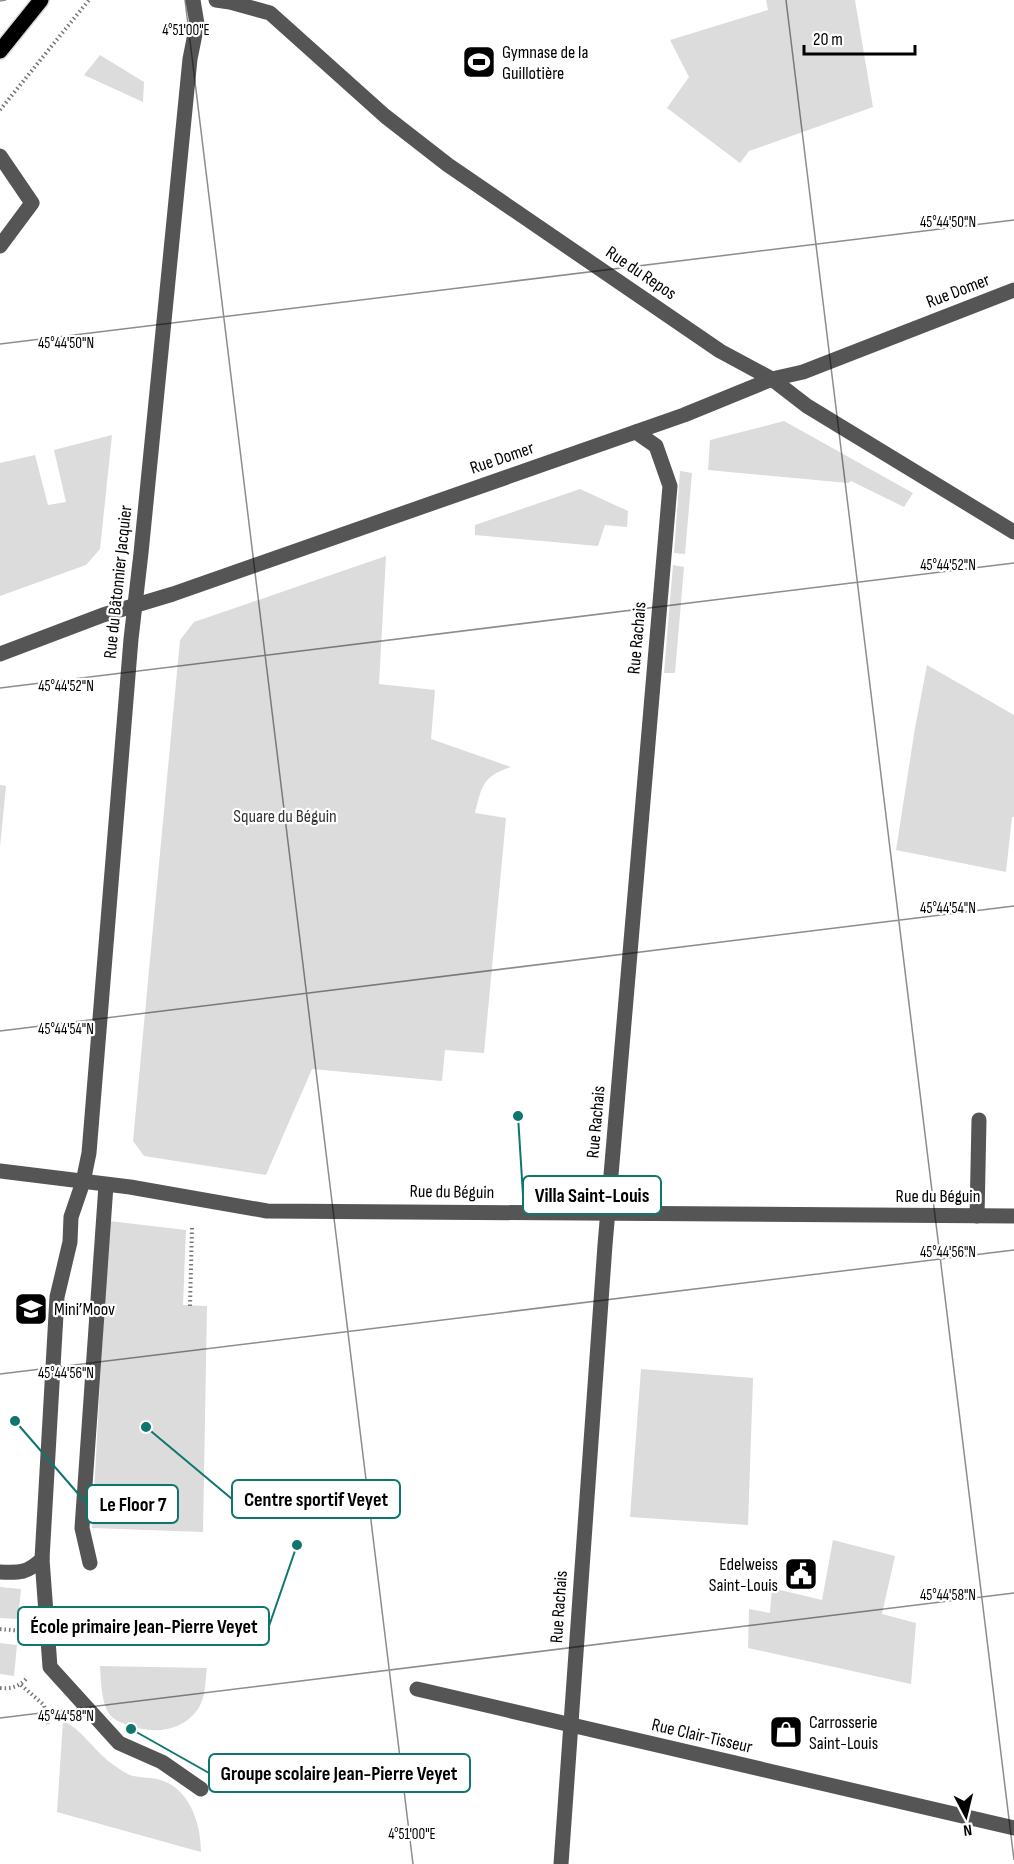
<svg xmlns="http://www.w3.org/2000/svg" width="1014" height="1864" viewBox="0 0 1014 1864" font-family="'Sofia Sans Condensed',sans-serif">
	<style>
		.green { fill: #dcdcdc }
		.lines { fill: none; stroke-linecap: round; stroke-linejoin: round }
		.major-casing { stroke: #dbdbdb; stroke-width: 18 }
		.path { stroke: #777; stroke-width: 4; stroke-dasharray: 1.5 3; stroke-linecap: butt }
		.minor { stroke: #555; stroke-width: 15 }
		.major { stroke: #000; stroke-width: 15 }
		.ticks { fill: none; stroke: #000; stroke-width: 1.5; stroke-opacity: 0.45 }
		.labels { text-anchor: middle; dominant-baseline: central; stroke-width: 4.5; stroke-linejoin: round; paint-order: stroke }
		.poi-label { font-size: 18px; fill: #000; stroke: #fff; text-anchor: start }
		.street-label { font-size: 18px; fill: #000; stroke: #fff }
		.park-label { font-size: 18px; fill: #333; stroke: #fff }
		.ticks-label { font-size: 15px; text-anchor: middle; fill: #000; stroke: #fff; stroke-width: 4.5; stroke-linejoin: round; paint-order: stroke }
		.leader { fill: none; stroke: #0f766e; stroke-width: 2 }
		.callout-dot { fill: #0f766e; stroke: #fff; stroke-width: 2 }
		.callout { fill: #fff; stroke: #0f766e; stroke-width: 2 }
		.callout-label { font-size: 20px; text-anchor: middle; font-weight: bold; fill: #000 }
	</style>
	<rect width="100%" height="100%" fill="#fff"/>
	<g class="green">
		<polygon points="766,0 855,0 873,107 749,151 740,163 667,108 689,77 670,40 768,10"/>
		<polygon points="100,55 144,82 143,102 84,75"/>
		<polygon points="784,421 913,493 904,507 851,481 848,483 708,470 710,440"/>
		<polygon points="112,435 100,549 86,565 0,596 0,463 35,455 48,505 66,502 54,450"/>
		<polygon points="680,471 692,473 685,554 674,553"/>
		<polygon points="580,489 628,511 627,527 605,525 598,546 475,535 475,525"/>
		<path d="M386,556L379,684L435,690L431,739L511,767C482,777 482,786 475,813L506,818L484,1053L445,1050L442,1081L312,1069L266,1175L144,1156L133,1141L180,640L194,622Z"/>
		<polygon points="673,565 684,567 675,673 664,673"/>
		<polygon points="927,665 1014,715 1014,817 1012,817 1006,872 896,850 915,728"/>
		<polygon points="0,785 6,786 0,847"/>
		<polygon points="109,1221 186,1230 183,1305 207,1306 203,1532 92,1528"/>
		<polygon points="641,1369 753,1378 748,1525 630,1517"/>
		<polygon points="833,1540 895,1556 882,1614 916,1623 911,1684 748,1648 749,1609 770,1613 772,1588 822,1600"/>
		<polygon points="0,1587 21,1589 18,1619 0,1618"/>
		<polygon points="0,1643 17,1645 14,1676 0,1674"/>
		<path d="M100,1666L207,1668C205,1682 206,1697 198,1709C181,1733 152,1734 127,1725C122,1723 114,1720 111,1716C101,1705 101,1680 100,1666Z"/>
		<path d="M63,1721C82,1729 93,1750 111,1763C117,1767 123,1772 130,1775C138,1778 149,1777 157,1779C189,1786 201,1823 201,1852L57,1812Z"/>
	</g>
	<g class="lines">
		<defs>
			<polyline id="major" points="0,51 41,0"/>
		</defs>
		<use href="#major" class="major-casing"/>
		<g class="path">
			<polyline points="0,110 89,0"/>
			<polyline points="190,1306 192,1228"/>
			<polyline points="0,1629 22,1631"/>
			<polyline points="21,1685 44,1705 48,1724"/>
			<path d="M0,1688C11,1689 18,1687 26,1679"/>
		</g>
		<g class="minor">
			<polyline points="216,0 230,2 270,13 385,116 448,165 720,351 772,379 807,406 1014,532"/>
			<polyline points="0,156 32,203 0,246"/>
			<polyline points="0,654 103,615 173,594 684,415 772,379 803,372 1014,290"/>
			<polyline points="0,1171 130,1187 267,1211 1014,1216"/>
			<polyline points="977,1216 979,1120"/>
			<polyline points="42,1559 50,1667 119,1743 162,1762 201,1789"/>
			<polyline points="90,1563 82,1528 106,1185"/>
			<path d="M0,1572C19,1573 28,1573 42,1559L57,1297L70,1242L71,1217L83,1182L89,1153L131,639L141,553L190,59L197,24L193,0"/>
			<polyline points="417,1689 1014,1828"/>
			<polyline points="561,1864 605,1245 670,486 656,446 636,432"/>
		</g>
		<use href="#major" class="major"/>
	</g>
	<path class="ticks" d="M185,0L413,1864M786,0L1014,1860M0,1L6,0M0,344L1014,220M0,688L1014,563M0,1031L1014,906M0,1374L1014,1250M0,1718L1014,1593"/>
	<defs>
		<symbol id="stadium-square" viewBox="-11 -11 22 22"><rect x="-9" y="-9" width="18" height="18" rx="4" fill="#000" stroke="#fff"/><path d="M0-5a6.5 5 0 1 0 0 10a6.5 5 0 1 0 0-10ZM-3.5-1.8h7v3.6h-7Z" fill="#fff"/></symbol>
		<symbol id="school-square" viewBox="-11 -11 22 22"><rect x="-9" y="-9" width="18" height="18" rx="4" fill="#000" stroke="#fff"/><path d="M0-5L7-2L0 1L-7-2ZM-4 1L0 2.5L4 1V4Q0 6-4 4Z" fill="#fff"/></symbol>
		<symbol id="civic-square" viewBox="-11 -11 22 22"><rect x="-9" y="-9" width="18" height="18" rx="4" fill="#000" stroke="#fff"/><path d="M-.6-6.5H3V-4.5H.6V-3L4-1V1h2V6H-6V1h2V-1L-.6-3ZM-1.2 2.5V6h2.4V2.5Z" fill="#fff"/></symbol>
		<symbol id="shop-square" viewBox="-11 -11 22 22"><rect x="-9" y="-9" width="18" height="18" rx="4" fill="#000" stroke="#fff"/><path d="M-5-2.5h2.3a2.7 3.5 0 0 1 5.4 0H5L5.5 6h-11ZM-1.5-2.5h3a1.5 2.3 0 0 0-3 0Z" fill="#fff"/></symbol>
	</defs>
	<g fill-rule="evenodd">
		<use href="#stadium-square" x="460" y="43" width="38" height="38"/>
		<use href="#school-square" x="12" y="1290" width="38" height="38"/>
		<use href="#civic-square" x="782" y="1555" width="38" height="38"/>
		<use href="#shop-square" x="767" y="1713" width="38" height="38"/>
	</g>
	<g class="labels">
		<g class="poi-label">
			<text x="502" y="52">Gymnase de la<tspan x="502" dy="21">Guillotière</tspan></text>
			<text x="54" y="1309">Mini’Moov</text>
			<text x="778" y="1564" text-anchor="end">Edelweiss<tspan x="778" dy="21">Saint-Louis</tspan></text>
			<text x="809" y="1722">Carrosserie<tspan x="809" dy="21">Saint-Louis</tspan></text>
		</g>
		<g class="street-label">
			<text transform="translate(641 273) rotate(34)">Rue du Repos</text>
			<text transform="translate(958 291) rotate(-21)">Rue Domer</text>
			<text transform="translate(502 458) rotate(-19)">Rue Domer</text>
			<text transform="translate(118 582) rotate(-84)">Rue du Bâtonnier Jacquier</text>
			<text transform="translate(637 638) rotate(-85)">Rue Rachais</text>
			<text transform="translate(596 1122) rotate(-85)">Rue Rachais</text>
			<text transform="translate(452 1192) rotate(1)">Rue du Béguin</text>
			<text x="938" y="1196">Rue du Béguin</text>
			<text transform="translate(559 1607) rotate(-86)">Rue Rachais</text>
			<text transform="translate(702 1736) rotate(13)">Rue Clair-Tisseur</text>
		</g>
		<g class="park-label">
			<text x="285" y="816">Square du Béguin</text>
		</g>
	</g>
	<g class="ticks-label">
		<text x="186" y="35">4°51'00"E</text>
		<text x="948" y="227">45°44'50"N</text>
		<text x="66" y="348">45°44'50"N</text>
		<text x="948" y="570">45°44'52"N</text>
		<text x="66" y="691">45°44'52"N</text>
		<text x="948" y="913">45°44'54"N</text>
		<text x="66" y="1034">45°44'54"N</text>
		<text x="948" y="1257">45°44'56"N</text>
		<text x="66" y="1378">45°44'56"N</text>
		<text x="948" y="1600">45°44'58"N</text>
		<text x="66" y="1721">45°44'58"N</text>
		<text x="412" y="1839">4°51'00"E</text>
	</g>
	<path class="leader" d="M518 1116L523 1195M146 1427L232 1499M15 1421L87 1504M297 1545L269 1626M131 1729L209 1773"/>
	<g class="callout-dot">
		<circle cx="518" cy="1116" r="6"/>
		<circle cx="146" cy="1427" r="6"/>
		<circle cx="15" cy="1421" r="6"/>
		<circle cx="297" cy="1545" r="6"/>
		<circle cx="131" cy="1729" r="6"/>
	</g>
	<g class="callout">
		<rect x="523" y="1176" width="138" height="38" rx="6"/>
		<rect x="232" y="1480" width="168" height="38" rx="6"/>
		<rect x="87" y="1485" width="91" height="38" rx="6"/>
		<rect x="18" y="1607" width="251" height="38" rx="6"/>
		<rect x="209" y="1754" width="261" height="38" rx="6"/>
	</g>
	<g class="callout-label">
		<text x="592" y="1202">Villa Saint-Louis</text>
		<text x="316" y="1506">Centre sportif Veyet</text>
		<text x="133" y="1511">Le Floor 7</text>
		<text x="144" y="1633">École primaire Jean-Pierre Veyet</text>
		<text x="339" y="1780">Groupe scolaire Jean-Pierre Veyet</text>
	</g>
	<g transform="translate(966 1816) rotate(173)" stroke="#ffffff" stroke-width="4.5" paint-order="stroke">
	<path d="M0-4.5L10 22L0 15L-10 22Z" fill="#000000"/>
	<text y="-9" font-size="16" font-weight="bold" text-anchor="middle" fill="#000000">N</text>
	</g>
	<path d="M804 45v9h111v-9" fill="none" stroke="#000000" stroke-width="3"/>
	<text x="813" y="45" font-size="18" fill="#000000" stroke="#ffffff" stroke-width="4.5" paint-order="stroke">20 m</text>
</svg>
